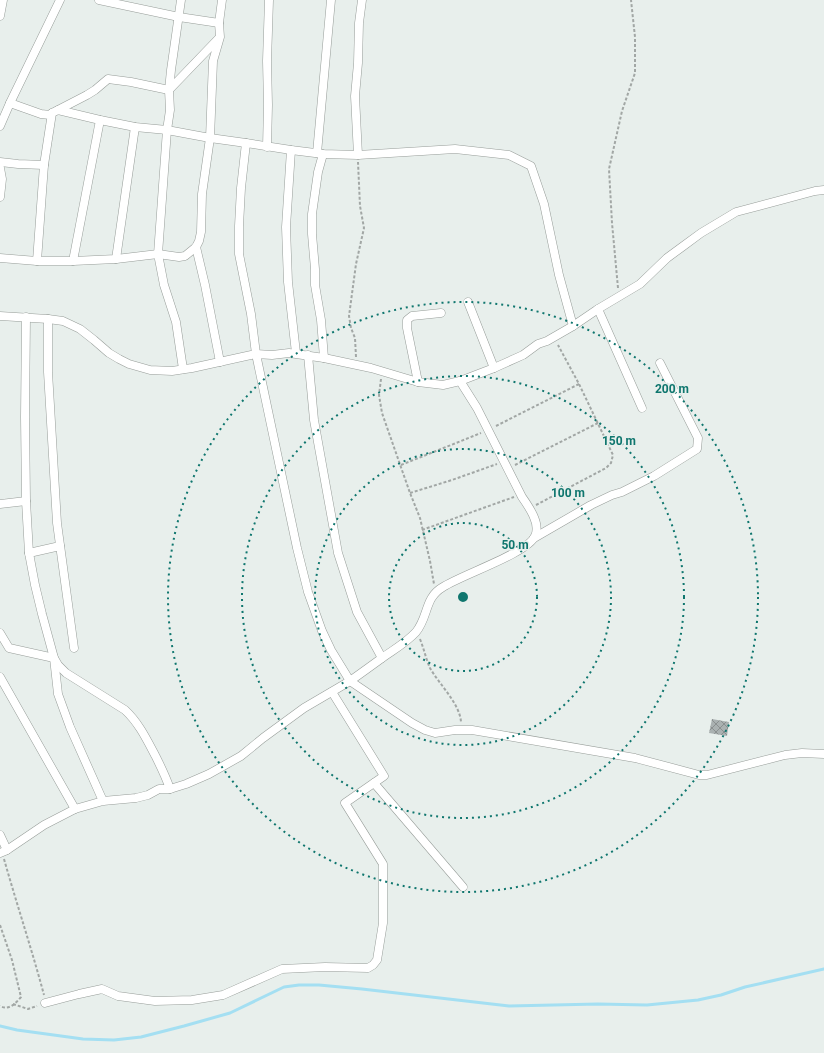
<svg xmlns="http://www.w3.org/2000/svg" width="824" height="1053" viewBox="0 0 824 1053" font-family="Roboto,sans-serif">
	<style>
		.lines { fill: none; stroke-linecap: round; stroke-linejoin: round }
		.stream { stroke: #a4dff2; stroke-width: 3 }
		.building { fill: url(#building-cross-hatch) }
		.street-casing { stroke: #979d99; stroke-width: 9 }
		.path { stroke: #a2a7a5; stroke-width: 2; stroke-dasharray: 3 2; stroke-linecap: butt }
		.street { stroke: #fff; stroke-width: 8 }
		.ring { fill: none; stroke: #0f766e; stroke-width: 2; stroke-dasharray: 2 4 }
		.centre { fill: #0f766e; stroke: #e8efec; stroke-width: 2 }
		.ring-label { font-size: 12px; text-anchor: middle; font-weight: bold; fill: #0f766e; stroke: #e8efec; stroke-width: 3; stroke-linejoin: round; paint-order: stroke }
	</style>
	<defs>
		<pattern id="building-cross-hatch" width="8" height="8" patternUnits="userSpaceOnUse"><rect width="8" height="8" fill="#aab1b1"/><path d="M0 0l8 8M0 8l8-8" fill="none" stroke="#8b9090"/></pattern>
	</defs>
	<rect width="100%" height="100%" fill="#e8efec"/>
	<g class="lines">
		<polyline class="stream" points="0,1026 17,1030 83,1039 114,1040 141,1037 184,1026 230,1013 284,987 299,985 319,985 362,989 509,1006 598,1004 647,1005 698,1000 721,995 745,987 824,969"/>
	</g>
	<polygon class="building" points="712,719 729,722 727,736 709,733"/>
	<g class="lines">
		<defs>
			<g id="street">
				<polyline points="99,0 179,17 219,23"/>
				<polyline points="181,0 171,70 169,90 170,110 167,130 158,254 164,285 176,322 183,369"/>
				<polyline points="0,16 3,0"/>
				<polyline points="10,103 41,114 50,115 52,113"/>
				<polyline points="58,110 87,95 95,90 108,79 131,82 169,90 219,38"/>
				<polyline points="0,126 10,103 60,0"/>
				<polyline points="267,147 268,105 267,61 269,0"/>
				<polyline points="291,150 286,227 288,282 296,353"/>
				<polyline points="317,153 331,0"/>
				<polyline points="323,154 318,172 312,214 312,234 315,269 315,285 321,320 324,358"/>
				<polyline points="358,155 355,96 358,63 359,23 362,0"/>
				<polyline points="0,162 18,164 44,165"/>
				<polyline points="0,168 2,179 0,197"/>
				<polyline points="196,247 205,285 220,362"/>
				<polyline points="0,258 37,261 73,261 116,259 158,254 179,257 185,256 196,247 199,241 201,232 202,194 210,138 213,61 220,37 219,23 222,0"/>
				<polyline points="116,259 135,127"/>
				<polyline points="37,261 44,165 52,113 58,110 100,120 135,127 167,130 210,138 246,143 291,150 323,154 358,155 455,149 509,155 531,166 544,204 559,275 573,326"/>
				<polyline points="73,261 100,120"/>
				<polyline points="468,302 494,368"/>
				<polyline points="598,309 642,408"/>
				<path d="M0,316L48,319L63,321L80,329L94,340L109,353L119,359L129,364L150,370L172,371L192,368L256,354L272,355L289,353L324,358L371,368L418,382L443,385L460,381L477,408L522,497C529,507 541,524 535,536C528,553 461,575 443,587C424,598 429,616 416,632C406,643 393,650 382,658C371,666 360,674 350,681L331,650L322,631L308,592L297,548L256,354L251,314L239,254V226L241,188L246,143"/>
				<path d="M26,317L25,417L26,501L29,553L35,585L42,614L54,658L58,665L66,673L125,710C139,723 147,740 156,757C161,767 166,777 170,789"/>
				<polyline points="48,319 48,372 57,523 74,648"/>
				<polyline points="308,355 314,420 338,553 357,612 382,658"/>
				<polyline points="460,381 494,368 523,355 538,344 547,341 573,326 598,309 640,284 667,258 682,247 701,233 736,212 815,191 824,190"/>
				<polyline points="418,382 407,328 407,320 412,316 441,313"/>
				<polyline points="0,504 26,501"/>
				<polyline points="534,538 591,505 612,495 622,492 654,476 697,449 698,438 660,363"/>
				<polyline points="29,553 60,546"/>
				<polyline points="0,633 9,648 54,658 58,694 70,727 103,801"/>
				<polyline points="0,677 75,809"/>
				<polyline points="374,783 463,887"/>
				<polyline points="0,835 7,850"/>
				<polyline points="0,853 7,850 44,825 75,809 103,801 136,798 148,795 159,789 170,789 186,784 209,774 241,756 263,738 304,708 350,681 412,723 425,730 435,733 455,730 472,730 635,758 699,775 707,775 785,755 802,753 824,754"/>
				<polyline points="45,1003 79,994 102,989 118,996 155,1001 192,1000 223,995 282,969 325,967 368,968 373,965 377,960 383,923 383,864 345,803 384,776 332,692"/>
			</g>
		</defs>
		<use href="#street" class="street-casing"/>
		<g class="path">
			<polyline points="618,288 612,223 609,169 622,111 635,73 635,37 631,0"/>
			<polyline points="356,357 355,338 351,328 349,316 356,264 364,228 360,206 358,162"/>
			<polyline points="381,379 379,395 382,413 410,493 420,518 430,561 434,584"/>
			<polyline points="496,426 579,384"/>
			<polyline points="401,465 481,433"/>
			<polyline points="515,465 598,423"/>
			<polyline points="410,493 452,480 497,464"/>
			<polyline points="536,505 606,468 611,463 613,455 579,384 558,345"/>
			<polyline points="422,530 514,497"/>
			<path d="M420,639C424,649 426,659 430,668C439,684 460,704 461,722"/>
			<path d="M4,859C17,905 32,950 44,995"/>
			<path d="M0,925L12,960L21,997C16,1003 9,1011 0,1006"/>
			<polyline points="13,1004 28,1009 37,1006"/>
		</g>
		<use href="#street" class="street"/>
	</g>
	<g class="ring">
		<circle cx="463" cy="597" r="74"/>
		<circle cx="463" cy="597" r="148"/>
		<circle cx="463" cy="597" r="221"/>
		<circle cx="463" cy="597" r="295"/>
	</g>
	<circle cx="463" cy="597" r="6" class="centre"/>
	<g class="ring-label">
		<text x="672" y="393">200 m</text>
		<text x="619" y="445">150 m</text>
		<text x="568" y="497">100 m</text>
		<text x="515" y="549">50 m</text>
	</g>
</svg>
